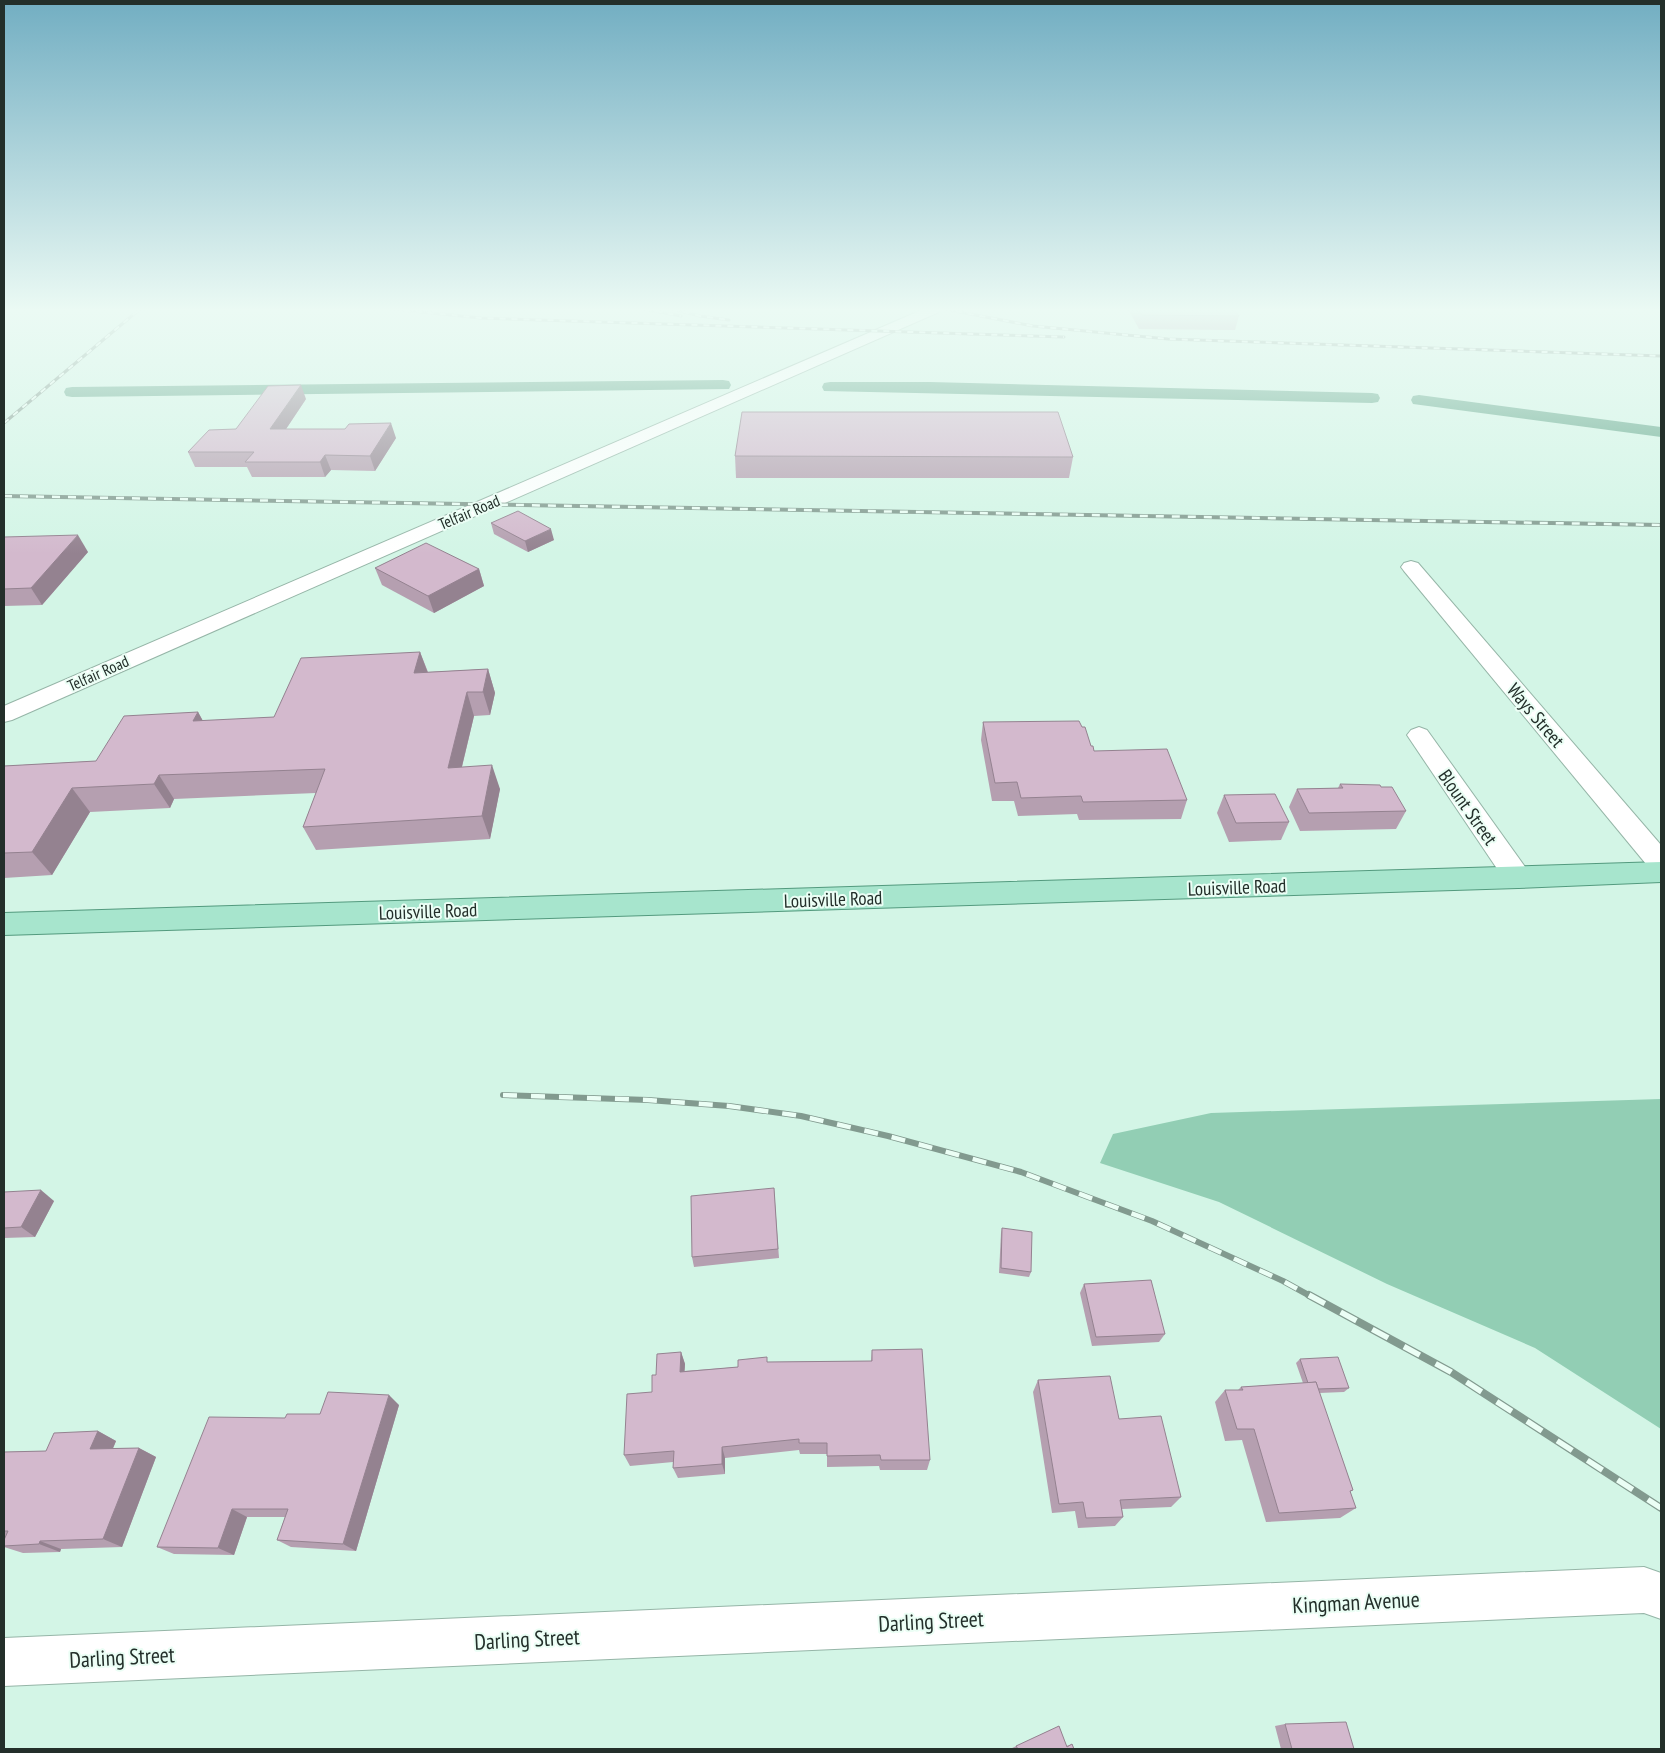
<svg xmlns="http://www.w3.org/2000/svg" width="1665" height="1753" viewBox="0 0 1665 1753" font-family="'PT Sans Narrow',sans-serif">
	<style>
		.green { fill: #92ceb4 }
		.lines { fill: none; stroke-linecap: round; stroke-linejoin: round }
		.canal { fill: #61a68a; fill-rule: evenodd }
		.minor-casing { stroke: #95b5a7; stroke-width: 2 }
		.major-casing { stroke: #539a7e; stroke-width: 2 }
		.minor { fill: #fff; fill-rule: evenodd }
		.major { fill: #a7e5cd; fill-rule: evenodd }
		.rail-far3-casing { stroke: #829a8f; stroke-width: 3 }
		.rail-far2-casing { stroke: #829a8f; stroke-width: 4 }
		.rail-far1-casing { stroke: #829a8f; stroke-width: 6 }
		.rail-casing { stroke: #829a8f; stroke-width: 8 }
		.rail-far3 { stroke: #ebfef5; stroke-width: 2; stroke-dasharray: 6; stroke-linecap: butt }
		.rail-far2 { stroke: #ebfef5; stroke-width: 2.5; stroke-dasharray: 8; stroke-linecap: butt }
		.rail-far1 { stroke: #ebfef5; stroke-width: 4.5; stroke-dasharray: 14; stroke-linecap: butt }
		.rail { stroke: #ebfef5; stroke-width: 5.5; stroke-dasharray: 18; stroke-linecap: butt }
		.wall { fill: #b59fb0 }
		.shaded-wall { fill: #948290 }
		.building { fill: #d3b9cd; stroke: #948290 }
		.labels { text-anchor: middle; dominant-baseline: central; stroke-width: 4; stroke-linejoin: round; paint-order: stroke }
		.far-street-label { font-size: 16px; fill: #232f2a; stroke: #ebfef5 }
		.street-label { font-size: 19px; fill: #232f2a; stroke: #ebfef5 }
		.near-street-label { font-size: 22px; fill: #232f2a; stroke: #ebfef5 }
	</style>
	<rect width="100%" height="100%" fill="#d3f5e6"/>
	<polygon class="green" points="1661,1099 1661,1429 1535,1348 1387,1284 1219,1202 1100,1163 1113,1134 1211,1113"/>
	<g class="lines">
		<g class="canal">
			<polygon points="723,380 729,381 731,385 729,389 72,397 66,396 64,392 66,388 72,387"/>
			<polygon points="830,382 930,382 1372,393 1378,394 1380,398 1378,402 1372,403 824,391 822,387 824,383"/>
			<polygon points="1419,395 1661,427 1661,437 1413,404 1411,400 1413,396"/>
		</g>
		<defs>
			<g id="minor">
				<polygon points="924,309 941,309 939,312 12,720 4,722 4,706"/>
				<polygon points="1411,561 1418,563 1661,845 1661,873 1651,870 1404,571 1401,567 1404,563"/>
				<polygon points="1419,727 1427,730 1528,871 1532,878 1528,885 1518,888 1508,885 1407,735 1411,730"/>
				<polygon points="1644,1567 1661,1573 1661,1619 1644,1613 4,1686 4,1638"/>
			</g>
			<polygon id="major" points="1661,862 1661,882 1518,888 4,935 4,913"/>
		</defs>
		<use href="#minor" class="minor-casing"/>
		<use href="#major" class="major-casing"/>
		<use href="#minor" class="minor"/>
		<use href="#major" class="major"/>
		<defs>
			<g id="rail-far3">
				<polyline points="392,309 481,318 1064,337"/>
				<polyline points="644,309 681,316"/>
				<polyline points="672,309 700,316 729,320"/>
				<polyline points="944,309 1033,326 1168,339 1661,356"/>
				<polyline points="4,423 140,309"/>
			</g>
			<polyline id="rail-far2" points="4,496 1661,525"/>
			<polyline id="rail-far1" points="503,1095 648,1100 729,1106 801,1116 888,1136 1021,1172 1152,1221 1283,1281 1312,1297"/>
			<polyline id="rail" points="1309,1295 1451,1372 1661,1508"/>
		</defs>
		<use href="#rail-far3" class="rail-far3-casing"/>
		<use href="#rail-far2" class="rail-far2-casing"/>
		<use href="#rail-far1" class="rail-far1-casing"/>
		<use href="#rail" class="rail-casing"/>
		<use href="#rail-far3" class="rail-far3"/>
		<use href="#rail-far2" class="rail-far2"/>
		<use href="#rail-far1" class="rail-far1"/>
		<use href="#rail" class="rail"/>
	</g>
	<g class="wall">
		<polygon points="1128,309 1234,309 1239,316 1235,330 1139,329"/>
		<polygon points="306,399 286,429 396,438 375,471 331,470 325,477 252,477 247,467 195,467 188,452 236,429"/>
		<polygon points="735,456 1073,457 1069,478 736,478"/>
		<polygon points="491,523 554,540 528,552 494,534"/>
		<polygon points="4,537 88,552 42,605 4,606"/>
		<polygon points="375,568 479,569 484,586 434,613 382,585"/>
		<polygon points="420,652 428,672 488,669 495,693 490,715 474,716 462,767 500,789 490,839 316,850 303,827 316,793 174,799 170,808 90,812 52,875 4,878 4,766 96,761 198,712 203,721 274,717"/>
		<polygon points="983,722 1091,746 1094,751 1187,800 1181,819 1079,820 1077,814 1018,816 1014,801 992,801 981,740"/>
		<polygon points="1340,784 1381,787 1406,811 1396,829 1300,831 1289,807 1297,789 1338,788"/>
		<polygon points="1224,795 1289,822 1281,840 1229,842 1217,813"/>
		<polygon points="774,1188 779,1258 694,1267 692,1257"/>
		<polygon points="4,1192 54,1201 35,1237 4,1238"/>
		<polygon points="1002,1228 1031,1272 1029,1277 999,1273 1001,1233"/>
		<polygon points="1084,1284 1165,1334 1159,1342 1092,1346 1080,1293"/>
		<polygon points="872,1350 930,1460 927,1470 880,1470 879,1466 827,1467 827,1454 800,1454 799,1450 725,1458 725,1474 678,1478 673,1468 673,1462 630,1466 624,1455 652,1392 656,1375 681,1352 685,1364 684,1371 738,1367 767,1362 871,1361"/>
		<polygon points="1300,1359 1349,1388 1344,1392 1319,1393 1353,1490 1350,1492 1356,1508 1340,1518 1266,1522 1242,1440 1225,1441 1215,1402 1225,1390 1238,1390 1241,1387 1303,1383 1296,1363"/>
		<polygon points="1038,1380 1119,1419 1181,1497 1171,1507 1122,1509 1123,1517 1115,1526 1078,1528 1075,1511 1052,1513 1033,1392"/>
		<polygon points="399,1405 356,1551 291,1547 277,1540 285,1517 247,1517 234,1555 174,1554 157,1547 285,1418"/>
		<polygon points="98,1431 116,1441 113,1448 139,1448 156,1457 122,1547 61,1549 60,1552 23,1553 4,1547 4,1452 46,1451"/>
		<polygon points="1285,1724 1354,1749 1281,1749 1275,1726"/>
		<polygon points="1059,1726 1066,1746 1072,1744 1074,1749 1010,1749"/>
	</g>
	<g class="shaded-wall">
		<polygon points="301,385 306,399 276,444 270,429"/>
		<polygon points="391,423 396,438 375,471 370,456"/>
		<polygon points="325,455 331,470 325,477 320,462"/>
		<polygon points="551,529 554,540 528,552 525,541"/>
		<polygon points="78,535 88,552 42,605 31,588"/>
		<polygon points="479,569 484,586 434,613 428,596"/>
		<polygon points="420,652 429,676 414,673"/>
		<polygon points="488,669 495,693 490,715 483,692"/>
		<polygon points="467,692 474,716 456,791 448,768"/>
		<polygon points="198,712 211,736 193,721"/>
		<polygon points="492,765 500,789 490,839 482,816"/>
		<polygon points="159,775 174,799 170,808 154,784"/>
		<polygon points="72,788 90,812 52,875 32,852"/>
		<polygon points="41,1190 54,1201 35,1237 21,1227"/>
		<polygon points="681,1352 685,1364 684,1384 680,1372"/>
		<polygon points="389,1395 399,1405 356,1551 343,1544"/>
		<polygon points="98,1431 116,1441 109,1458 90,1449"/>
		<polygon points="722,1447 725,1458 725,1474 722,1464"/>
		<polygon points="139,1448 156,1457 122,1547 103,1539"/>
		<polygon points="232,1509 247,1517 234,1555 218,1548"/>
		<polygon points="40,1541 61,1549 60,1552 39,1544"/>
	</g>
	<g class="building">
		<polygon points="1138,309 1234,309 1239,316 1142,315"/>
		<polygon points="301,385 270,429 345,429 349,424 391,423 370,456 325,455 320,462 245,462 254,452 188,452 209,430 236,429 268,386"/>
		<polygon points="742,412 1058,412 1073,457 735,456"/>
		<polygon points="518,511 551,529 525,541 491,523"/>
		<polygon points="78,535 31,588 4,589 4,537"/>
		<polygon points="426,543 479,569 428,596 375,568"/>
		<polygon points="420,652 414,673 488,669 483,692 467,692 448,768 492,765 482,816 303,827 325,769 159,775 154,784 72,788 32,852 4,853 4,766 96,761 124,716 198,712 193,721 274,717 301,658"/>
		<polygon points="1079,721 1082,727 1085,727 1091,746 1093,746 1094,751 1167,749 1187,800 1083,802 1081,796 1021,798 1017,782 995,783 983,722"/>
		<polygon points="1340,784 1380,785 1381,787 1392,787 1406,811 1309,813 1297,789 1343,788"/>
		<polygon points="1275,794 1289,822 1236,823 1224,795"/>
		<polygon points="774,1188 778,1249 692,1257 691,1196"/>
		<polygon points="41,1190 21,1227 4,1228 4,1192"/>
		<polygon points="1002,1228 1032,1232 1031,1272 1001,1268"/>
		<polygon points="1151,1280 1165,1334 1096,1337 1084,1284"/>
		<polygon points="922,1349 930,1460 881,1460 880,1455 827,1456 827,1443 799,1443 799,1439 722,1447 722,1464 673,1468 674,1451 624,1455 627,1394 652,1392 652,1375 656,1375 657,1354 681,1352 680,1372 738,1367 738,1360 767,1357 767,1362 872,1361 872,1350"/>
		<polygon points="1338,1357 1349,1388 1318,1389 1316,1382 1308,1383 1300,1359"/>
		<polygon points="1110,1376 1119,1419 1161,1416 1181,1497 1120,1500 1123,1517 1086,1518 1083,1502 1059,1504 1038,1380"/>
		<polygon points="1316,1382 1353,1490 1350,1491 1356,1508 1279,1513 1254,1429 1237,1429 1225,1390 1243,1390 1241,1387"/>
		<polygon points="328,1392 389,1395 343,1544 277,1540 288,1509 232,1509 218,1548 157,1547 209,1417 285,1418 287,1414 320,1414"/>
		<polygon points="98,1431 90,1449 139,1448 103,1539 40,1541 39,1544 4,1546 4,1540 8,1531 4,1531 4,1452 46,1451 54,1433"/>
		<polygon points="1346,1722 1354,1749 1292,1749 1285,1724"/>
		<polygon points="1059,1726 1067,1747 1072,1744 1074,1749 1018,1749 1016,1746"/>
	</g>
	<linearGradient id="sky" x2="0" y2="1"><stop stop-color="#72aec2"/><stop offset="0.56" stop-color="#ebfaf4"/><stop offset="1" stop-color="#ebfaf4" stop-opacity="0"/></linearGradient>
	<rect width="1665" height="554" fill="url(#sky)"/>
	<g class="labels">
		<g class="far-street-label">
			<text transform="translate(469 512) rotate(-23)">Telfair Road</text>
			<text transform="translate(98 673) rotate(-24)">Telfair Road</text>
		</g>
		<g class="street-label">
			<text transform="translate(1536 715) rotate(50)">Ways Street</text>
			<text transform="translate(1468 807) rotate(55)">Blount Street</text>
			<text transform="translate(1237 887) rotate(-2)">Louisville Road</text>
			<text transform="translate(833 899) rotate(-2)">Louisville Road</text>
			<text transform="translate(428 911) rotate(-2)">Louisville Road</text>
		</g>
		<g class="near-street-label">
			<text transform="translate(1356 1602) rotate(-3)">Kingman Avenue</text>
			<text transform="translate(931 1621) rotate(-3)">Darling Street</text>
			<text transform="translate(527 1639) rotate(-3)">Darling Street</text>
			<text transform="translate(122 1657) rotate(-3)">Darling Street</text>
		</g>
	</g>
	<rect width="1665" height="1753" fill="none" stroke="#232f2a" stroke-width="10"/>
</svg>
